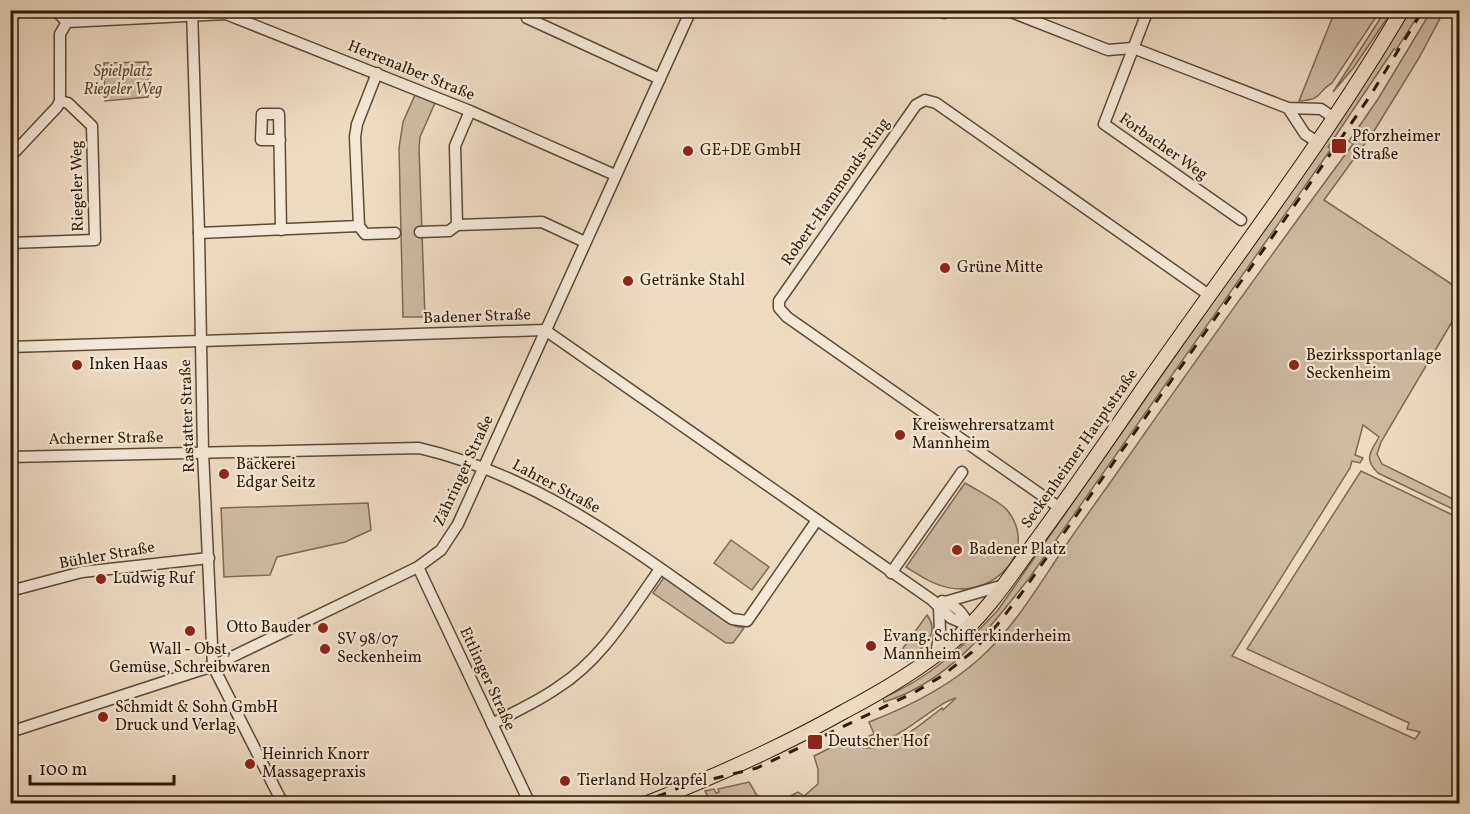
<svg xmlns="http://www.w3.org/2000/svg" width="1470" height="814" viewBox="0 0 1470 814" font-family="Vollkorn,serif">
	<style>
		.green { fill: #ccbaa1; stroke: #7c6a53; stroke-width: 1.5 }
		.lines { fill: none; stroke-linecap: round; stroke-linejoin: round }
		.minor-casing { stroke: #5c4b34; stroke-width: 13 }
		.major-casing { stroke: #2b1b05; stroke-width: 16 }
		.minor { stroke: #f3e8d7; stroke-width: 10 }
		.major { stroke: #eddbc1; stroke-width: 14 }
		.rail { stroke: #2b1b05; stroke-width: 3; stroke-dasharray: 10 10; stroke-linecap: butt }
		.poi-dot { fill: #8f2418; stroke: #f3e8d7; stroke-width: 2 }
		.labels { text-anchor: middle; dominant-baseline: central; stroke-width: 4.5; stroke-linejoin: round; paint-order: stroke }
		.street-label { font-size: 16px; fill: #2b1b05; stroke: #f3e8d7 }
		.park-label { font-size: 16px; font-style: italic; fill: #5b4b34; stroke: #f3e8d7 }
		.poi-label { font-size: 16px; fill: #2b1b05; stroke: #f3e8d7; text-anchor: start }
	</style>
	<rect width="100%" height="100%" fill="#eddbc1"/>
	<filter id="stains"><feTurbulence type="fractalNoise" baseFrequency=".00333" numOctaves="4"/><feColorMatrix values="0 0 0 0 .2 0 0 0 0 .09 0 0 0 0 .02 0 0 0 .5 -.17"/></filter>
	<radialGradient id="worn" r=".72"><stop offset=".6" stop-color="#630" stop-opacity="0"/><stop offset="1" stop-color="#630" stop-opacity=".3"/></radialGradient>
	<g class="green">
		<path d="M1335,11H1380L1332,83C1316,92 1324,100 1299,101Z"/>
		<polygon points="1385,11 1392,11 1354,67 1333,92"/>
		<path d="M1410,11H1421L1396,50L1394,49L1328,147L1331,149L1030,577C990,628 949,682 884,702L883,698C929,678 965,646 998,610L1352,103Z"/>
		<path d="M1431,11H1444L1419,58L1374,131L1324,200L1459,289V310L1381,442L1377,454L1382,464L1459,502V512L1378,473C1363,459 1371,451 1379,437L1363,425L1355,455L1363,458L1360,463L1352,461L1350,468L1232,656L1415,739L1420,732L1407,729L1409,723L1247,649L1361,471L1459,518V803H789L786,798L798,792L804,796L818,784V769L814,756L850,738H854L860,747C889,754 921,724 942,708L943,710L956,698C929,705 892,753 861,740L874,734L869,722C908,707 948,687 979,659C1013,629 1037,588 1062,551C1078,527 1095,504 1112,480C1191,367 1271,255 1353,144L1349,141L1378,99Z"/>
		<polygon points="148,62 148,97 105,101 104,63"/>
		<polygon points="415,95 435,103 420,137 419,148 425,317 403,317 399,148 403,122"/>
		<path d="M965,483C976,490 999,501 1007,510C1037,546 1002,589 961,589C939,589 924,578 906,567Z"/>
		<polygon points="368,503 371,530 345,542 277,557 270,575 224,577 221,508"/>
		<polygon points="731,540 769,567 752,590 714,563"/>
		<polygon points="665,576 735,626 744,628 733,643 726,643 653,593"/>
		<path d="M927,615C942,635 921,649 907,661L898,655Z"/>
		<polygon points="749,782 756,794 762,800 760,803 711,803 705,791 714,789 716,793 719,792 718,789"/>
	</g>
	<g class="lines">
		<defs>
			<g id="minor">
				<polyline points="55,10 67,22 226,14 470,111 615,175"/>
				<polyline points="192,10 199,233 203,452 213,666 283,804"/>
				<polyline points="530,10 527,18 660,79"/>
				<polyline points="936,10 944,13 947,10"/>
				<polyline points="1006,10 1108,50 1133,48 1288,108 1321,109 1334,118"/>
				<polyline points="1148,10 1104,124 1241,220"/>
				<polyline points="1288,108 1305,134 1317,142"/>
				<polyline points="470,111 455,146 457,225 542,222 585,242"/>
				<polyline points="280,140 261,140 262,114 279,114 281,230"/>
				<polyline points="10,157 57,107 60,101 60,34 67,22"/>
				<polyline points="359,226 365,234 395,233"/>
				<polyline points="420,232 449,231 457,225"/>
				<polyline points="199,233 359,226 355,137 357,124 377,73"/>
				<polyline points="10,243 95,240 92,126 68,103 60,101"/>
				<polyline points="10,347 545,330 932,600 951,618 969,626"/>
				<path d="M10,457L419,448C540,476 632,549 732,619L747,621L817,520"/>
				<polyline points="1060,508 787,317 779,308 779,301 916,105 925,100 936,103 1209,295"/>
				<polyline points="418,567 530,804"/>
				<polyline points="891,573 962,472"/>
				<polyline points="10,591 82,572 209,558"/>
				<path d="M942,601C956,605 963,613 969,626"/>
				<polyline points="945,602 1004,585"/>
				<polyline points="936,654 940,631 939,608"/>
				<path d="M492,724C514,712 537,702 557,688C602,660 630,611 660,569"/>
				<polyline points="10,732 213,666 418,567 441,550 458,524 691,10"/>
			</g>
			<path id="major" d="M645,804C714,777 781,747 845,711C881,692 918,670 950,644C983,617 1008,580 1033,545C1070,495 1105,444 1140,393C1228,266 1324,143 1402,10"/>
		</defs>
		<use href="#minor" class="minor-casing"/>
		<use href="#major" class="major-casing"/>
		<use href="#minor" class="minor"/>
		<use href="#major" class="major"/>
		<polyline class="rail" points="638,804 684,786 757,768 915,692 942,676 972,652 997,625 1021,594 1318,172 1370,96 1423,10"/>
	</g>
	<g class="poi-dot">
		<rect x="1331" y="138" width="16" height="16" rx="3"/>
		<circle cx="688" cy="151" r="6"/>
		<circle cx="945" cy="268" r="6"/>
		<circle cx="628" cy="281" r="6"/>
		<circle cx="77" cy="365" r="6"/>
		<circle cx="1294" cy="365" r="6"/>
		<circle cx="900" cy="435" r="6"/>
		<circle cx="224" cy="474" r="6"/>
		<circle cx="957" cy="550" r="6"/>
		<circle cx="101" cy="579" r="6"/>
		<circle cx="323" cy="628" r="6"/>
		<circle cx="190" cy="631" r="6"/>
		<circle cx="871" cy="646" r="6"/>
		<circle cx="325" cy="649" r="6"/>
		<circle cx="103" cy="717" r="6"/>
		<rect x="807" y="734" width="16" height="16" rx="3"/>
		<circle cx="250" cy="764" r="6"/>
		<circle cx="565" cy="781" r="6"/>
	</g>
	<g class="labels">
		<g class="street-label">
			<text transform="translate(411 71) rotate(22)">Herrenalber Straße</text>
			<text transform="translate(1163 147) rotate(35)">Forbacher Weg</text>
			<text transform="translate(78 186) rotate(-91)">Riegeler Weg</text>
			<text transform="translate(836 192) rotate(-55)">Robert-Hammonds-Ring</text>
			<text transform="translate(477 317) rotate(-2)">Badener Straße</text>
			<text transform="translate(188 416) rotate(-92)">Rastatter Straße</text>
			<text transform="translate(106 439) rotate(-1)">Acherner Straße</text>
			<text transform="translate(1080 449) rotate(-55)">Seckenheimer Hauptstraße</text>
			<text transform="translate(464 471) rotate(-65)">Zähringer Straße</text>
			<text transform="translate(556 487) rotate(28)">Lahrer Straße</text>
			<text transform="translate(107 556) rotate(-10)">Bühler Straße</text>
			<text transform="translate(487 679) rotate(65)">Ettlinger Straße</text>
		</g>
		<g class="park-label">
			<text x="123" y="72">Spielplatz<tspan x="123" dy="18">Riegeler Weg</tspan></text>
		</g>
		<g class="poi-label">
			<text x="1352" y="137">Pforzheimer<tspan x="1352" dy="18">Straße</tspan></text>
			<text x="700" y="151">GE+DE GmbH</text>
			<text x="957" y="268">Grüne Mitte</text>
			<text x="640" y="281">Getränke Stahl</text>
			<text x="1306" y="356">Bezirkssportanlage<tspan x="1306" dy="18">Seckenheim</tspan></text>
			<text x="89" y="365">Inken Haas</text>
			<text x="912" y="426">Kreiswehrersatzamt<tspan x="912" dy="18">Mannheim</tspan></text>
			<text x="236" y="465">Bäckerei<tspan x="236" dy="18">Edgar Seitz</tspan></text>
			<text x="969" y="550">Badener Platz</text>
			<text x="113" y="579">Ludwig Ruf</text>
			<text x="311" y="628" text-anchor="end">Otto Bauder</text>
			<text x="883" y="637">Evang. Schifferkinderheim<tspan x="883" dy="18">Mannheim</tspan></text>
			<text x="337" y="640">SV 98/07<tspan x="337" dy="18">Seckenheim</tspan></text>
			<text x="190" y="650" text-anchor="middle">Wall - Obst,<tspan x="190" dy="18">Gemüse, Schreibwaren</tspan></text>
			<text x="115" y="708">Schmidt &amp; Sohn GmbH<tspan x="115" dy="18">Druck und Verlag</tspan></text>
			<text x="828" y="742">Deutscher Hof</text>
			<text x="262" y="755">Heinrich Knorr<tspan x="262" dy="18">Massagepraxis</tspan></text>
			<text x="577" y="781">Tierland Holzapfel</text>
		</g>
	</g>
	<rect width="1470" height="814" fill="none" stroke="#eddbc1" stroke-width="36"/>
	<rect x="12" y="12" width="1446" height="790" fill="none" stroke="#2b1b05" stroke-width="3"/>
	<rect x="18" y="18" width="1434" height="778" fill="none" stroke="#2b1b05" stroke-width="1.5"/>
	<path d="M30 775v9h144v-9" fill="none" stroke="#2b1b05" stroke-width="3"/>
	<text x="39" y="775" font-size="18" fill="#2b1b05" stroke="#f3e8d7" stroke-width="4.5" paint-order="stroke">100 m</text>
	<rect width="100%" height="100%" filter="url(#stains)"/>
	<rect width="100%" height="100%" fill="url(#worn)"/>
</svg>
